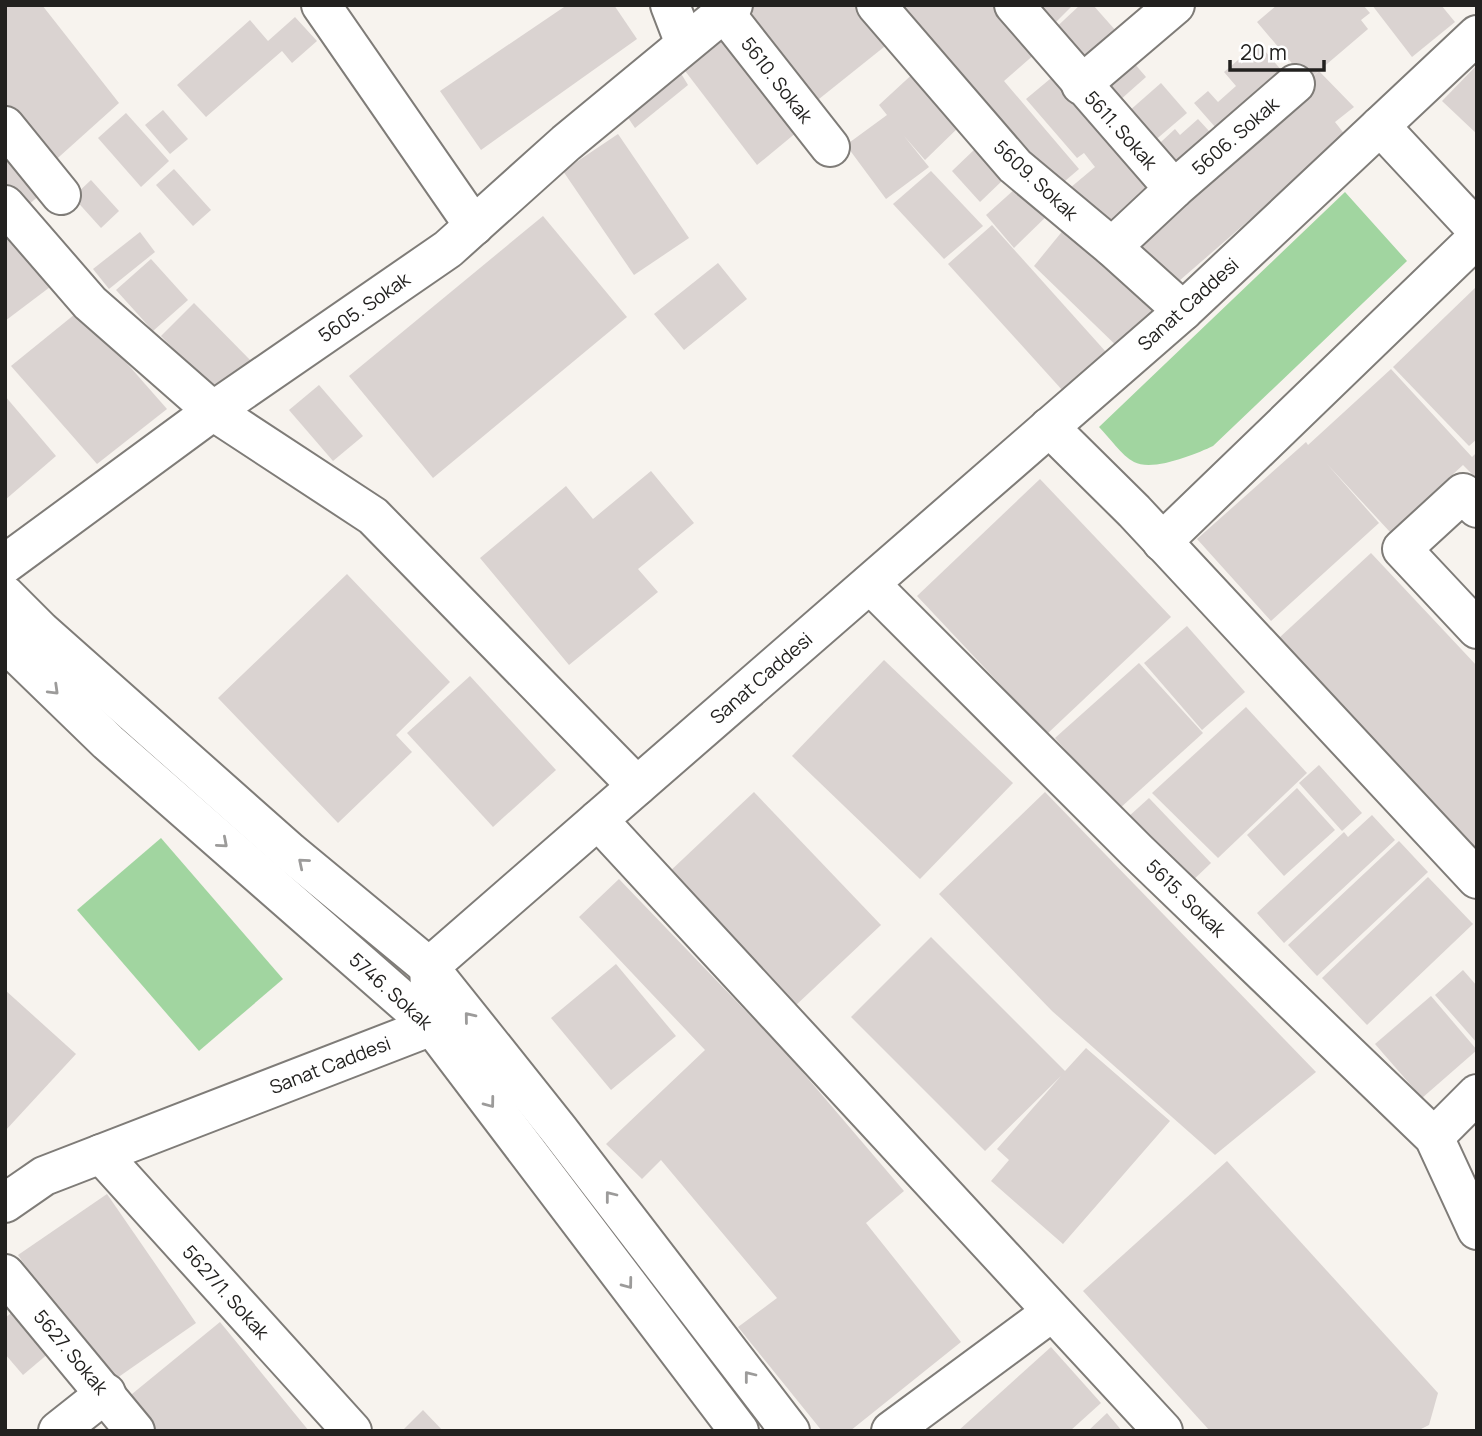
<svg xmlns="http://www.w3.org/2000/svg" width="1482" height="1436" viewBox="0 0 1482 1436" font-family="Manrope,sans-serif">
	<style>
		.green { fill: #a1d5a0 }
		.building { fill: #dad3d1 }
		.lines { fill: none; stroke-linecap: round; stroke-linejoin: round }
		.minor-casing { stroke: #7f7c78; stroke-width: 42 }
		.minor { stroke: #fff; stroke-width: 38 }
		.oneway { stroke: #9c9b9a }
		.labels { text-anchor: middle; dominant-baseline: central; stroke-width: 6; stroke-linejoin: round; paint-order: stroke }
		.street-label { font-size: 19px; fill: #22211f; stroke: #fff }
	</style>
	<rect width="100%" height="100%" fill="#f7f3ee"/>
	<g class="green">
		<path d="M1345,192L1407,261L1213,446C1196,454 1153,472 1134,462C1121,455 1110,438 1099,427Z"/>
		<polygon points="161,838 283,979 199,1051 77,910"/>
	</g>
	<g class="building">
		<polygon points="5,5 42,5 119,103 50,165 5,109"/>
		<polygon points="567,5 614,5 637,39 481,150 440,91"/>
		<polygon points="744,5 857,5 889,43 809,107"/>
		<polygon points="892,5 995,5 1036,53 1004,81 1079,169 1051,193"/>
		<polygon points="1031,5 1073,5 1051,27"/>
		<polygon points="1080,5 1093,5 1124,40 1084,76 1048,35"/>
		<polygon points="1277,5 1363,5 1370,13 1361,20 1368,29 1307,81 1257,22"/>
		<polygon points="1372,5 1441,5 1455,22 1412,57"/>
		<polygon points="295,17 317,41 292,63 282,51 206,117 177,85 250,20 268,41"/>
		<polygon points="722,29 797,132 757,165 679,63"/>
		<polygon points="1258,43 1289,79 1223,136 1194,103 1208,91 1218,102 1236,86 1224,72"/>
		<polygon points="1128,56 1146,77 1111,108 1092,87"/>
		<polygon points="674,62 688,85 635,128 620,106"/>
		<polygon points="1477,65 1477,134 1442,101"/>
		<polygon points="918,69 962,124 925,160 904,136 929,167 886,199 846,145 887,115 879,105"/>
		<polygon points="1319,71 1354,107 1335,122 1346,136 1171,288 1126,246"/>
		<polygon points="1056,74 1156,194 1108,233 1070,188 1095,167 1084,153 1077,158 1026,99"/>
		<polygon points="1161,83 1187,113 1146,148 1120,119"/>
		<polygon points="163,110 188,139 170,154 145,125"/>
		<polygon points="126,113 169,161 141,187 98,138"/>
		<polygon points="1198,119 1220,143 1177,183 1149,153 1175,129 1180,135"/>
		<polygon points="618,134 689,238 634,275 563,171"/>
		<polygon points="5,135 48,188 20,212 5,194"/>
		<polygon points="976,148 1005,178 980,202 952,171"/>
		<polygon points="174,169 211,210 193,226 156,185"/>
		<polygon points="931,171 983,226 944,259 893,204"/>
		<polygon points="1026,179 1054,209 1014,248 986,215"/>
		<polygon points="91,180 119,211 101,228 73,197"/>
		<polygon points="543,216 627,317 433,478 349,376"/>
		<polygon points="5,223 58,281 5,321"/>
		<polygon points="1069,223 1160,312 1124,353 1034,266"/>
		<polygon points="992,225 1106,352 1063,391 948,264"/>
		<polygon points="140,232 155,252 109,289 93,269"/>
		<polygon points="151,259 188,300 153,331 116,290"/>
		<polygon points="718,263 747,299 684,350 654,314"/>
		<polygon points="1475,288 1477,439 1469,446 1393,367"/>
		<polygon points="194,303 255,365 221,398 161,336"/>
		<polygon points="80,310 167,409 97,464 11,366"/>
		<polygon points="1391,369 1472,457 1477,452 1477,479 1463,465 1390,532 1327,464 1379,523 1271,621 1197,539 1306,442 1308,445"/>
		<polygon points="319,385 363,436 333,461 289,410"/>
		<polygon points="5,396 56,456 5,500"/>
		<polygon points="651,471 694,523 638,569 658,592 569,665 480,558 566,486 593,519"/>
		<polygon points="1040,479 1171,617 1047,734 917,596"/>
		<polygon points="1371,553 1477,666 1477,850 1279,638"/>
		<polygon points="347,574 450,682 396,735 412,752 338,823 218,698"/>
		<polygon points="1187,626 1245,692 1202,730 1144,663"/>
		<polygon points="884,660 1013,783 920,879 792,756"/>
		<polygon points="1139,663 1203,733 1119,809 1055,738"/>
		<polygon points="470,676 556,770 493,827 407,733"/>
		<polygon points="1246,707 1307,773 1218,858 1152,793"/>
		<polygon points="1319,765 1362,813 1342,831 1299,783"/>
		<polygon points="1297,788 1335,830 1284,876 1247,835"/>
		<polygon points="754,792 881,925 794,1007 667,874"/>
		<polygon points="1045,792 1316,1072 1215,1155 1052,1011 939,894"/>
		<polygon points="1149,798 1211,863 1189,884 1127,818"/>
		<polygon points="1372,815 1395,840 1284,943 1257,913 1344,832 1348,837"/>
		<polygon points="1399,841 1428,872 1317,976 1288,945"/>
		<polygon points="1428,877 1473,924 1367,1025 1322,978"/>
		<polygon points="619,879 787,1054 904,1191 866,1223 961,1342 850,1431 822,1431 738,1327 777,1298 661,1160 642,1179 606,1144 705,1050 579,917"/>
		<polygon points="931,937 1065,1071 1086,1048 1170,1121 1063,1244 991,1181 1009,1160 997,1149 1061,1076 985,1151 851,1017"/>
		<polygon points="616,964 676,1036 611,1090 551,1018"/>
		<polygon points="1463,970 1477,986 1477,1043 1435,995"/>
		<polygon points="5,990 76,1054 5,1131"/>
		<polygon points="1431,996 1477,1050 1422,1098 1375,1044"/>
		<polygon points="1227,1161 1438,1393 1429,1425 1417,1431 1210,1431 1083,1291"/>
		<polygon points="107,1194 196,1323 107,1385 18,1255"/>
		<polygon points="21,1305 56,1347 23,1375 5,1354 5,1318"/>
		<polygon points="220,1322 309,1431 144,1431 121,1403"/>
		<polygon points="1051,1347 1101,1403 1070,1431 958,1431"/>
		<polygon points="423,1410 443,1431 402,1431"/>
		<polygon points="1107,1413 1122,1431 1088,1431"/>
	</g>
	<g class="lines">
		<defs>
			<g id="minor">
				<polyline points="321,5 474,226"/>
				<polyline points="670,5 685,44"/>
				<polyline points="876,5 1015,166 1112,247 1183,311"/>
				<polyline points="1014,5 1174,189 1112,247"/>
				<polyline points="724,12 830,147"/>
				<polyline points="1081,85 1175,5"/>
				<polyline points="5,126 61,195"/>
				<polyline points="1380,126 1477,230"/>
				<polyline points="1174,189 1295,84"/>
				<polyline points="5,205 90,303 213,411 448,249 566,143 733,5"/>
				<polyline points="1049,427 1134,511 1477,879"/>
				<polyline points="1477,508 1463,493 1402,549 1477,629"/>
				<polyline points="1162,542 1477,238"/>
				<polyline points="5,564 213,411 373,516 637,786"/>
				<polyline points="870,584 1137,851 1434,1137 1477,1230"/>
				<polyline points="5,595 41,631 290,852 429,967 559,1130 790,1431"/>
				<polyline points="5,642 108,742 432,1026 739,1431"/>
				<polyline points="598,820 1163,1431"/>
				<polyline points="1434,1137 1477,1094"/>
				<polyline points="101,1154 352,1431"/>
				<polyline points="5,1203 44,1176 432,1026 429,967 1183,311 1477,35"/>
				<polyline points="5,1274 135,1431"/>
				<polyline points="58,1431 106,1393"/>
				<polyline points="891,1431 1052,1312"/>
			</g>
		</defs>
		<use href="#minor" class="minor-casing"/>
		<use href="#minor" class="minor"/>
	</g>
	<defs><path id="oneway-chevron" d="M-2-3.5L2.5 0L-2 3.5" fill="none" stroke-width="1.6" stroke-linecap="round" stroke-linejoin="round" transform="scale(1.75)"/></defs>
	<g class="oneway">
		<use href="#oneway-chevron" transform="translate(54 690) rotate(44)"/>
		<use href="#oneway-chevron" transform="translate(223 843) rotate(41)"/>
		<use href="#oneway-chevron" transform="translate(303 863) rotate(-140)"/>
		<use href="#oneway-chevron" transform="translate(469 1017) rotate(-129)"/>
		<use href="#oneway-chevron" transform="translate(490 1103) rotate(53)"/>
		<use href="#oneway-chevron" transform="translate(610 1196) rotate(-128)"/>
		<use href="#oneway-chevron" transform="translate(628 1284) rotate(53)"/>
		<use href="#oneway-chevron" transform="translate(749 1376) rotate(-128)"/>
	</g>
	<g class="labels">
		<g class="street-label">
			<text transform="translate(777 80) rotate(52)">5610. Sokak</text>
			<text transform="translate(1121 130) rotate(48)">5611. Sokak</text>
			<text transform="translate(1235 136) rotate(-41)">5606. Sokak</text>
			<text transform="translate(1036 180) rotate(43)">5609. Sokak</text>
			<text transform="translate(1188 304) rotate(-42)">Sanat Caddesi</text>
			<text transform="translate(364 307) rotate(-35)">5605. Sokak</text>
			<text transform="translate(761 678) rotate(-41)">Sanat Caddesi</text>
			<text transform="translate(1186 898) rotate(44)">5615. Sokak</text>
			<text transform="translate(391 991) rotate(42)">5746. Sokak</text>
			<text transform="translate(330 1065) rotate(-21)">Sanat Caddesi</text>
			<text transform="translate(226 1292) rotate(48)">5627/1. Sokak</text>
			<text transform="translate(71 1352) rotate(50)">5627. Sokak</text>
		</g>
	</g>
	<rect width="1482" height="1436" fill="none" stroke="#22211f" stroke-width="14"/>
	<path d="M1230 60v10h94v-10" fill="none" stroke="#22211f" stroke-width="3.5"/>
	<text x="1240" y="60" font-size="21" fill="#22211f" stroke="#ffffff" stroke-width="5" paint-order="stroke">20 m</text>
</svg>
